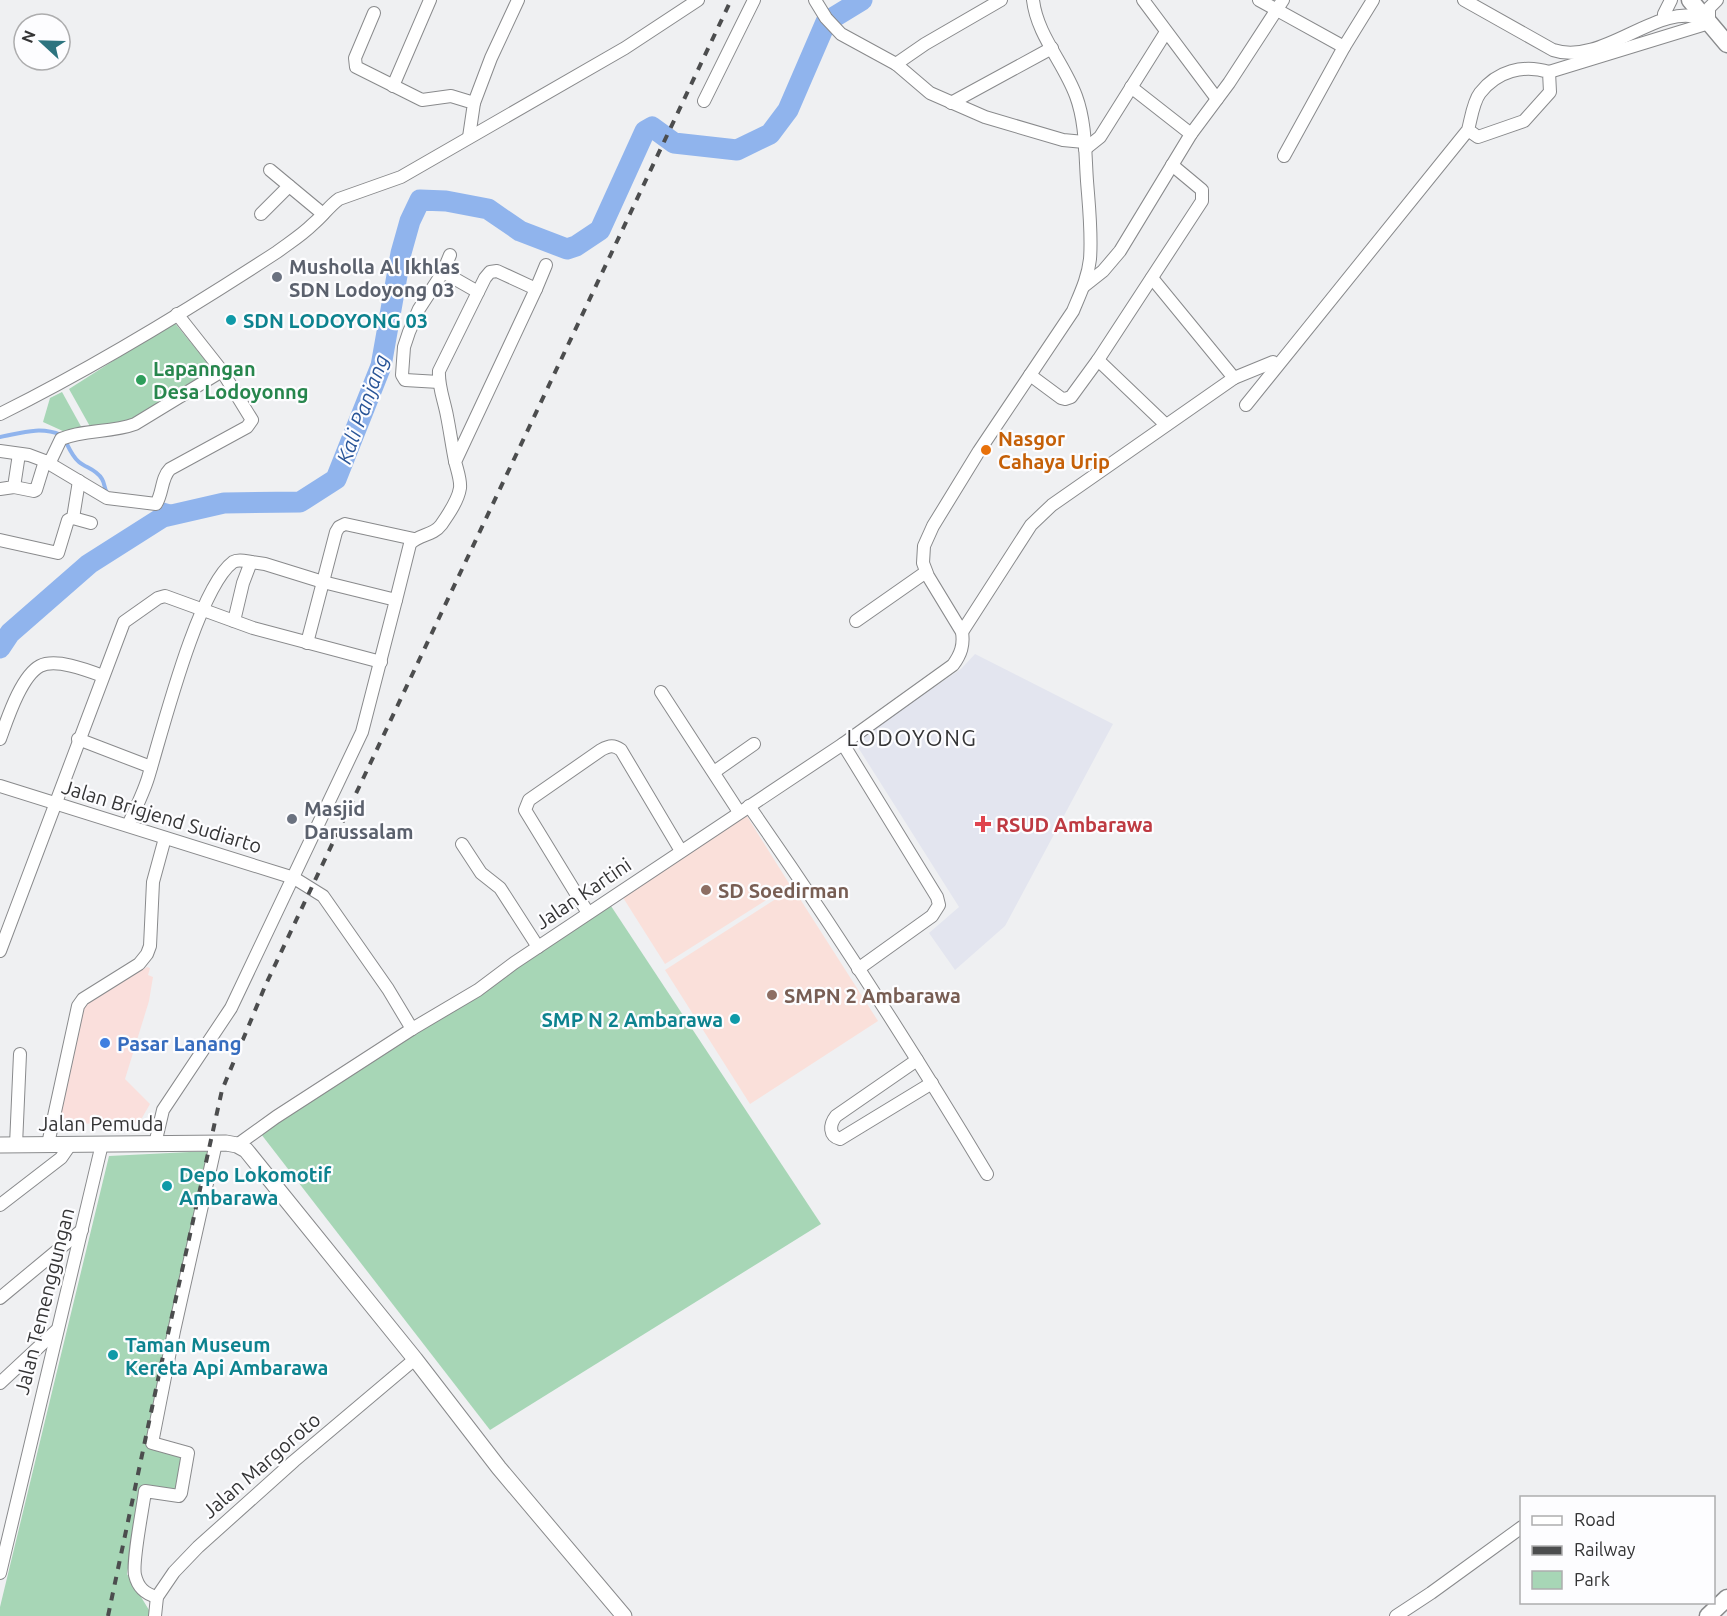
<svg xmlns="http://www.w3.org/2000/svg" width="1727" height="1616" viewBox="0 0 1727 1616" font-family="Ubuntu,sans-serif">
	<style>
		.commercial { fill: #fadfdc }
		.built { fill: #e3e5ef }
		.education { fill: #fae0da }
		.green { fill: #a7d6b6 }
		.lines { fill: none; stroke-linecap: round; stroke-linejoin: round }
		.stream { stroke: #90b4ed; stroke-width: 4 }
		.river { stroke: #90b4ed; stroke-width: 21 }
		.minor-casing { stroke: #898a8c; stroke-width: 14 }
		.major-casing { stroke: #898a8c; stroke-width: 17 }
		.highway-casing { stroke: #898a8c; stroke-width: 19 }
		.minor { stroke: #fff; stroke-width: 12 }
		.major { stroke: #fff; stroke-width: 15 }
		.highway { stroke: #fff; stroke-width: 16 }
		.rail { stroke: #4c4d4e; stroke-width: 4; stroke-dasharray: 8 8; stroke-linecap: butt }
		.worship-dot { fill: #6b7280; stroke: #fdfdff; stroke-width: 2 }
		.culture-dot { fill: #0f9aa8; stroke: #fdfdff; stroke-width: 2 }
		.leisure-dot { fill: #2e9e5b; stroke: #fdfdff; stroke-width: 2 }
		.food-dot { fill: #e8710a; stroke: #fdfdff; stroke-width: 2 }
		.health-dot { fill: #e0444e; stroke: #fdfdff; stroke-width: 2 }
		.education-dot { fill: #8d6e63; stroke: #fdfdff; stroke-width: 2 }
		.shop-dot { fill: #3f7fe0; stroke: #fdfdff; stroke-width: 2 }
		.labels { text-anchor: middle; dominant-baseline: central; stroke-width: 4.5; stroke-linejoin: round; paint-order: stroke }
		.worship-label { font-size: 20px; font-weight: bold; fill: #5b616d; stroke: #fdfdff; text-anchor: start }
		.culture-label { font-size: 20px; font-weight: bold; fill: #0d838f; stroke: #fdfdff; text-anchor: start }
		.leisure-label { font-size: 20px; font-weight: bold; fill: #27864d; stroke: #fdfdff; text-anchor: start }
		.food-label { font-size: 20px; font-weight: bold; fill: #c56008; stroke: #fdfdff; text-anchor: start }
		.street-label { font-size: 20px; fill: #343435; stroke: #fdfdff }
		.health-label { font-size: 20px; font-weight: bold; fill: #be3a42; stroke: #fdfdff; text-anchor: start }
		.education-label { font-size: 20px; font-weight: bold; fill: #785e54; stroke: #fdfdff; text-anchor: start }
		.shop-label { font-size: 20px; font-weight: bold; fill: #366cbe; stroke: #fdfdff; text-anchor: start }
		.water-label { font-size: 21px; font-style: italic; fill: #285497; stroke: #fdfdff }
		.quarter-label { font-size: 22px; letter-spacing: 1.5px; fill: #343435; stroke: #fdfdff }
	</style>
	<rect width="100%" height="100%" fill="#eff0f2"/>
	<polygon class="commercial" points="147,967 150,968 148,975 153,977 149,1001 125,1079 150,1104 139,1123 55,1124 82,1007"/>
	<polygon class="built" points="975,654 1113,724 1005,926 955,970 929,933 959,907 854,741 961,669"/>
	<g class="education">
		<polygon points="745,813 790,885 665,964 622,896"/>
		<polygon points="793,888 878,1021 750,1104 665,970"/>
	</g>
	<g class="green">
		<polygon points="174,322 215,372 122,424 92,430 69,389"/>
		<polygon points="62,392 83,430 65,432 43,422 50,398"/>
		<polygon points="609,903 821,1224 490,1430 261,1134"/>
		<polygon points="210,1151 147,1445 186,1453 178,1493 141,1488 127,1574 149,1610 149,1616 0,1616 0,1607 109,1156"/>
	</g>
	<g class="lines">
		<g class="stream">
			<path d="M0,437C21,433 40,426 61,435"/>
			<path d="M65,440C69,448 72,456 79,462C86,468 96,469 102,479C105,484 104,488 107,493"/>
			<polyline points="158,503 172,507 179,514"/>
		</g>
		<polyline class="river" points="0,648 10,633 89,564 163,517 224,503 300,502 336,479 381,366 401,253 410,221 420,200 446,201 488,209 520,231 567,249 576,246 600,230 645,131 652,127 674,143 737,150 770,134 788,110 826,22 862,0"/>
		<defs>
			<g id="minor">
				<polyline points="815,0 826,18 841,34 896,64 930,93 985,117 1063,140 1084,142"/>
				<polyline points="1143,0 1217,99"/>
				<polyline points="1259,0 1344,47"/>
				<path d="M1464,0L1553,50C1603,67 1659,0 1703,19"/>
				<polyline points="374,13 355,58 356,67 422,100 451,96 474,103 469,137"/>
				<polyline points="1664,14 1671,0"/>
				<polyline points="1709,23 1709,8 1717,0"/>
				<polyline points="896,64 925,44 1001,0"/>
				<polyline points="1549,72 1709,23"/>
				<polyline points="393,86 430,0"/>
				<polyline points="1131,87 1191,134"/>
				<polyline points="704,101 754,0"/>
				<polyline points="474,103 491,58 518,0"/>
				<polyline points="951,103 1052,48"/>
				<polyline points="1085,149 1100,137 1166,32"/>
				<polyline points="1284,156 1344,47 1373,0"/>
				<polyline points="270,170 323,214"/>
				<polyline points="261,214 289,186"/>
				<polyline points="443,272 478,292"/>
				<polyline points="1152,278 1234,378"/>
				<polyline points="1084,286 1103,271 1120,251 1191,134 1229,83 1283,0"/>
				<polyline points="536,289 546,265"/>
				<polyline points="1098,360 1166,425"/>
				<polyline points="1030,375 1061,398 1065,399 1071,397 1098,360 1202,201 1202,190 1172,165"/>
				<polyline points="439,382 405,380 402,375 404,347 409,332 419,309 443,272 450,255"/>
				<path d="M1246,405L1468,130C1471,119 1473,102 1480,93C1497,71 1523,64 1549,72L1550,92L1524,121L1478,137L1468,130"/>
				<path d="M0,414C95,367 188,310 277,252C289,243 302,235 313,224C323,216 329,206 339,199L401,177L625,48L698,0"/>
				<path d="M0,451L29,455L45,461L107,498L156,504C163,493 161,478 170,469L247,427L252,420L222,371L177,314"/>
				<path d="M49,464L61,439C84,429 111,433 135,424L222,371"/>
				<polyline points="14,487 34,491 36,490 45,461"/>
				<polyline points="0,489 14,487 19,454"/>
				<polyline points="73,518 79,481"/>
				<polyline points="0,540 58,553 68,520 73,518 91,523"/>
				<path d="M396,600L410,544C418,534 433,536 441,525C448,515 458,501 460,488C461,480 457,470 455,461C452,446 450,431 447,416C444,400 438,386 439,371L485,278L490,272L497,271L536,289L455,462"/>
				<polyline points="856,621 926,572"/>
				<polyline points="962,632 1031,525 1052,505 1234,378 1273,362"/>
				<polyline points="307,643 336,532 339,527 345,524 414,539"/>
				<polyline points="661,692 739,812"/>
				<path d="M0,739C7,720 21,676 40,666C56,658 87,670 103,676"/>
				<polyline points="78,739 151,767"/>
				<polyline points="843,744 937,897 939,905 932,916 858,969"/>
				<polyline points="714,772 754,744"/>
				<polyline points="0,786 294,878 323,896 388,989 412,1029"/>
				<path d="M749,806C833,926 912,1049 987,1174"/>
				<path d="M128,825C135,810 143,794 148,778C162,732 198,588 233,562C238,559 245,561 251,562"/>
				<polyline points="462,844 481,873 500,888 538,947"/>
				<path d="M588,913L525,810L529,800L601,750C610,745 614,745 621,750L681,851"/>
				<polyline points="0,951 124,622 158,598 165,596 253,628 381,662"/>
				<path d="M917,1060L836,1116C829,1125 829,1136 840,1139L932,1083"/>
				<polyline points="48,1144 78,1006 83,999 139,964 147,954 150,946 153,882 165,838"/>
				<polyline points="155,1144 163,1110 231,1008 362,732 396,600 323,582 265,564 251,562 243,583 234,621"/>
				<polyline points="16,1145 20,1054"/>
				<path d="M237,1145L276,1117L412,1029L478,990L514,963L843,744L953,665C961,654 964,645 962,632L928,576L923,563L924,546L933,526L979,451L1073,311C1080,294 1088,278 1090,259C1092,233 1089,207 1087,181C1085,153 1086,123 1076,96C1064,63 1037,35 1033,0"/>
				<polyline points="0,1205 61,1158 70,1145"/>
				<polyline points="0,1298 82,1230"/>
				<polyline points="0,1383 56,1331"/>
				<polyline points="0,1573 102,1144"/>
				<path d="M157,1597C145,1594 138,1588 135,1575C132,1561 143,1508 145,1491L179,1496L181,1493L188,1453L152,1443L174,1331L216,1143"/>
				<polyline points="155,1616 157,1597 174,1572 198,1547 294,1461 415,1359"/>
				<polyline points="1396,1616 1431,1593 1522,1527"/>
			</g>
			<polyline id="major" points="0,1145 226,1143 237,1145 246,1150 415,1359 499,1468 624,1616"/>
			<g id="highway">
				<polyline points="1690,0 1727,44"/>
				<polyline points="1708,1616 1727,1598"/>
			</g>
		</defs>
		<use href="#minor" class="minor-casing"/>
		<use href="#major" class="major-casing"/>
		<use href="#highway" class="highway-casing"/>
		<use href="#minor" class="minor"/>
		<use href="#major" class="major"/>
		<use href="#highway" class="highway"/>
		<polyline class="rail" points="108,1616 160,1370 222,1090 266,984 731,0"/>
	</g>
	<g class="worship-dot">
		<circle cx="277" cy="277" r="6"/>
		<circle cx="292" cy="819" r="6"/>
	</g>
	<g class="culture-dot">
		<circle cx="231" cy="320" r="6"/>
		<circle cx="735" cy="1019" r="6"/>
		<circle cx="167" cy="1186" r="6"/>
		<circle cx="113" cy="1355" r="6"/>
	</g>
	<circle class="leisure-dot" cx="141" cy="380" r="6"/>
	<circle class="food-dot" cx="986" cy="450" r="6"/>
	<path class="health-dot" d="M980 815h6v6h6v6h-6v6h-6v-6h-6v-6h6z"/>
	<g class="education-dot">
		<circle cx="706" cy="890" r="6"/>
		<circle cx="772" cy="995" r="6"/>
	</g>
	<circle class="shop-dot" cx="105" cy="1043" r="6"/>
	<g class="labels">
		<g class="worship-label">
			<text x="289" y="266">Musholla Al Ikhlas<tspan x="289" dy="23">SDN Lodoyong 03</tspan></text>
			<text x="304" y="808">Masjid<tspan x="304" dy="23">Darussalam</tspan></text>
		</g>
		<g class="culture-label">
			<text x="243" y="320">SDN LODOYONG 03</text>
			<text x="723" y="1019" text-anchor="end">SMP N 2 Ambarawa</text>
			<text x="179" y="1174">Depo Lokomotif<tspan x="179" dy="23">Ambarawa</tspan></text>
			<text x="125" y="1344">Taman Museum<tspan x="125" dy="23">Kereta Api Ambarawa</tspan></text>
		</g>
		<g class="leisure-label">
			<text x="153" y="368">Lapanngan<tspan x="153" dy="23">Desa Lodoyonng</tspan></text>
		</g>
		<g class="food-label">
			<text x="998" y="438">Nasgor<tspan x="998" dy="23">Cahaya Urip</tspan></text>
		</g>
		<g class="street-label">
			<text transform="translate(162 816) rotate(17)">Jalan Brigjend Sudiarto</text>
			<text transform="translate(583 893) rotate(-34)">Jalan Kartini</text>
			<text x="101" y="1123">Jalan Pemuda</text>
			<text transform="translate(44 1301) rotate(-76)">Jalan Temenggungan</text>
			<text transform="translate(261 1465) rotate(-41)">Jalan Margoroto</text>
		</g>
		<g class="health-label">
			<text x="996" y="824">RSUD Ambarawa</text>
		</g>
		<g class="education-label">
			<text x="718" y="890">SD Soedirman</text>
			<text x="784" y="995">SMPN 2 Ambarawa</text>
		</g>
		<g class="shop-label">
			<text x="117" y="1043">Pasar Lanang</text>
		</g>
		<g class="water-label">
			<text transform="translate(362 409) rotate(-70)">Kali Panjang</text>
		</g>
		<g class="quarter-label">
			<text x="912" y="737">LODOYONG</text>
		</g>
	</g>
	<rect x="1520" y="1496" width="195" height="108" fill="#fdfdff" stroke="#adadae" stroke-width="1.5"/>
	<rect x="1532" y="1516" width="30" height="9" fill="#ffffff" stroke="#adadae" stroke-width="1.5"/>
	<text x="1574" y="1526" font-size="18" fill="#343435">Road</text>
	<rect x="1532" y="1546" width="30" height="9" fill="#4c4d4e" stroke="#adadae" stroke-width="1.5"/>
	<text x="1574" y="1556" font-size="18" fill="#343435">Railway</text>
	<rect x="1532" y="1571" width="30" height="18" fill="#a7d6b6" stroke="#adadae" stroke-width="1.5"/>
	<text x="1574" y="1586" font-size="18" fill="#343435">Park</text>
	<g transform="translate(42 42) rotate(292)"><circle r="28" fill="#fdfdff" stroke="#adadae" stroke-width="1.5"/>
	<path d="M0-4.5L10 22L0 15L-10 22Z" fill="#2d747f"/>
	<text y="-9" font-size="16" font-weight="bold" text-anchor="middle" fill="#343435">N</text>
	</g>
</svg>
